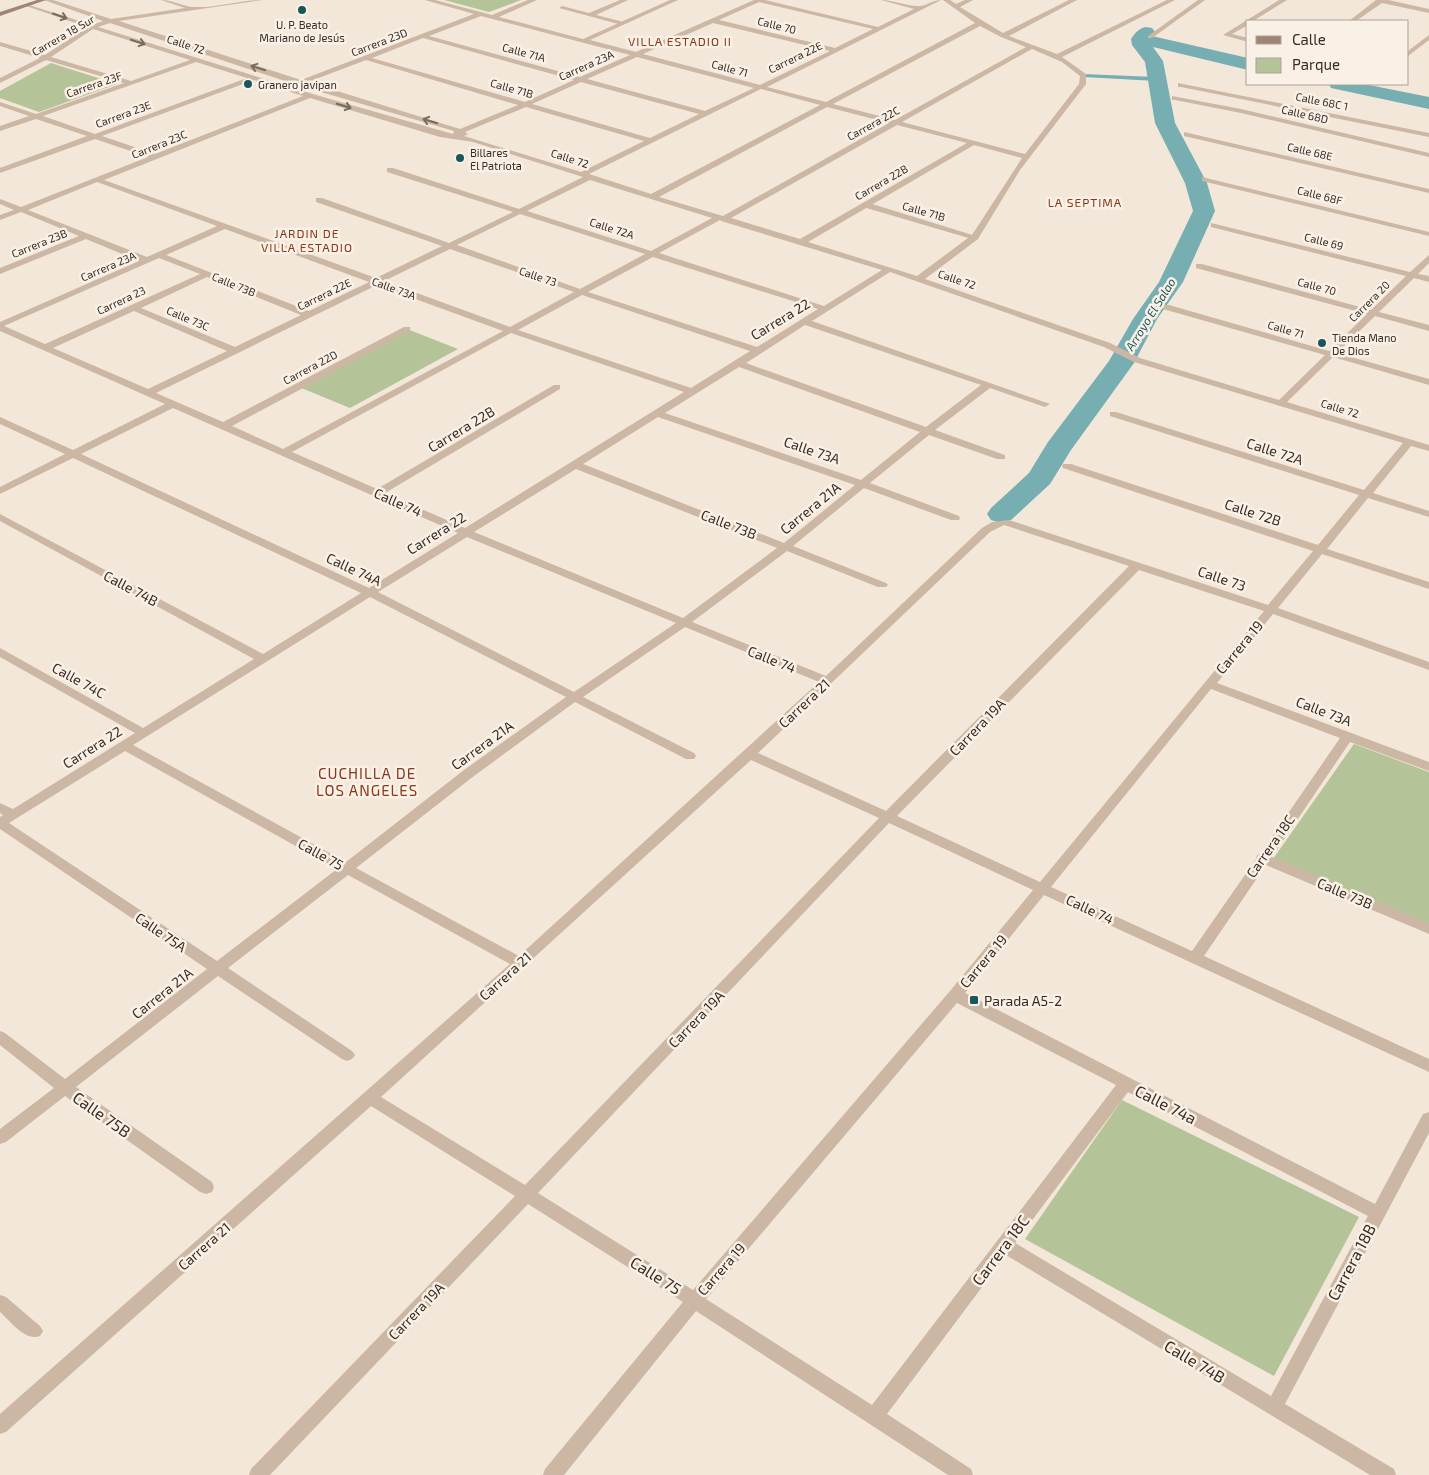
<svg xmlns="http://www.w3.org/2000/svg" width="1429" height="1475" viewBox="0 0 1429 1475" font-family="'Exo 2',sans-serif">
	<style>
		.green { fill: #b4c398 }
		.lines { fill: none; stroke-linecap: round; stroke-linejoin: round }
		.stream { fill: #76aeb2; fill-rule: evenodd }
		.canal { fill: #76aeb2; fill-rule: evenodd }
		.lane { fill: #ccb7a4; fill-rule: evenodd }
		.street { fill: #ccb7a4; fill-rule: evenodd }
		.secondary { fill: #9f8576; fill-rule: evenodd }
		.oneway { stroke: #7a6b5f }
		.poi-dot { fill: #19565b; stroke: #faf1e6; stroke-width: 2 }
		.labels { text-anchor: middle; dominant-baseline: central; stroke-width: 5; stroke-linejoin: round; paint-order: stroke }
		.far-poi-label { font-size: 11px; fill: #372c26; stroke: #faf1e6; text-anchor: start }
		.far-street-label { font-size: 11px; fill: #372c26; stroke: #faf1e6 }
		.far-neighbourhood-label { font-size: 12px; letter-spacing: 1px; fill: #8b371a; stroke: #faf1e6 }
		.far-water-label { font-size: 12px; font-style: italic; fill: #19565b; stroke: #faf1e6 }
		.street-label { font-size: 14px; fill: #372c26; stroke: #faf1e6 }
		.poi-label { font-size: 14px; fill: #372c26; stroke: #faf1e6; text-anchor: start }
		.neighbourhood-label { font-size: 15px; letter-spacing: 1px; fill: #8b371a; stroke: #faf1e6 }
		.near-street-label { font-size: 16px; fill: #372c26; stroke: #faf1e6 }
	</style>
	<rect width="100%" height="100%" fill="#f3e7d9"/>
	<g class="green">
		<polygon points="444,0 521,0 489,12"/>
		<polygon points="51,63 117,84 39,112 0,98 0,91"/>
		<polygon points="407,329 458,349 350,408 299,387"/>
		<polygon points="1354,744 1429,772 1429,924 1273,859"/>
		<polygon points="1122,1100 1359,1217 1274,1376 1025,1239"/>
	</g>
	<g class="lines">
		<polygon class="stream" points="1082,74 1156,77 1159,79 1156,81 1084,77 1081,75"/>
		<g class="canal">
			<path d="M1146,27L1152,28L1155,32L1152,36L1248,58V70L1153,47L1163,61L1175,123L1207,183L1215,211L1183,282L1157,319L1134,363L1071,450L1050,484L1011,520L1001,523L991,520L987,514L991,508L1029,473L1048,442L1109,361L1133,319L1159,282L1193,211L1185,183L1155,123L1145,62L1132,45L1131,39C1135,33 1139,28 1146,27Z"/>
			<polygon points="1329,84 1364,84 1429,97 1429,109 1331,88"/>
		</g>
		<g class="lane">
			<polygon points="620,0 628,0 596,15 624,22 624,24 622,25 559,8 562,6 589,13"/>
			<polygon points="863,203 869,203 979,237 972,239 863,207"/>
		</g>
		<g class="street">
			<path d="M44,0H53L111,19L185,8L161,0C173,0 184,7 195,7C216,8 240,0 262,0L119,21L301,80L474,14L425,0H435L492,15L528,0H537L499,17L583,39L670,0H678L590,40L636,52L754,0H765L878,27L914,9L881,0C894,0 905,6 918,6C925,7 932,0 941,0L767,87L826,102L975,23L943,0H950L956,4L965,0H973L960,7L1003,33L1069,0H1077L1009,36L1057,54L1167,0H1175L1062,57L1086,74V84L1020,170L978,239L925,279L1110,343L1140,358L1279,400L1325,355L1163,309V305H1169L1329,351L1367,314L1196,268V264H1202L1371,310L1406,276L1211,227V223L1410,272L1429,255V263L1418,274L1429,276V282L1414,278L1379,312L1429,325V331L1375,316L1337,353L1429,379V385L1333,357L1287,402L1429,445V451L1411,446L1373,493L1429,511V517L1368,498L1327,549L1429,582V589L1322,554L1278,608L1429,662V670L1273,614L1217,683L1429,762V771L1350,742L1272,857L1429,923V934L1266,865L1204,956L1429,1059V1072L1044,895L965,993L1375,1204L1423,1114L1429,1112V1133L1285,1404L1394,1469L1396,1475H1370L1006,1255L887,1414L971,1469L973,1475H948L696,1311L564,1475H543L545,1469L683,1302L528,1204L270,1475H249L251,1469L515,1196L371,1106L6,1432L0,1434V1414L510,964L348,875L228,968L352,1051L355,1055L352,1059L347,1061L342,1059L218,976L76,1087L212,1182L214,1187L212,1192L206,1194L200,1192L65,1096L6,1142L0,1144V1129L54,1088L0,1045V1031L5,1033L65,1079L207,969L0,829V817L3,815L0,813V803L13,809L135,733L0,657V648L143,728L254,659L0,521V514L263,654L361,593L73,458L0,494V487L65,454L0,424V417L73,450L165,404L0,331V322L139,261L86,239L0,274V268L79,236L21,212L0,220V215L14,210L0,204V199L21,207L148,157L95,139L0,173V168L87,136L36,119L0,131V126L29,116L0,106V102L36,114L124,83L46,60L0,83V78L40,58L0,46V42L45,55L87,27L26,6V4L92,25L103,21ZM759,2L873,29L835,48L719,20ZM481,16L630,55L580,77L429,36ZM110,23L297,85L454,131L453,134L316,95L98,27ZM713,23L830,51L760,85L643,54ZM980,26L1001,37L1026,47L895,120L833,104ZM93,29L190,60L131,81L51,57ZM423,38L574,80L525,102L372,58ZM1032,49L1062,62L1080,76L1079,84L1025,154L902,122ZM637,57L754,88L705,111L587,79ZM366,60L518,105L460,129L308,82ZM196,62L247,78L95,134L43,116ZM254,80L303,96L155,154L102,136ZM581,82L699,114L650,138L532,104ZM761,89L820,105L651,194L589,174ZM310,98L440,137L473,142L583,177L519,209L393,168H387V172L513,212L449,243L322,198H316V202L442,246L376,278L104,180ZM526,107L644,141L581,172L464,136L468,134L465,132ZM827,107L889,123L723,216L659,197ZM897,125L967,143L800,239L731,218ZM974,145L1022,158L972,235L917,276L808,242ZM590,180L712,218L651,251L527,211ZM97,182L217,226L147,257L28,210ZM520,214L645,254L580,289L457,245ZM720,220L721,221L882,270L824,306L659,253ZM225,229L369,282L309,311L166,255ZM450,249L574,292L510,327L384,281ZM653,257L818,309L757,347L588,292ZM159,258L200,274L45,344L4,326ZM890,272L1104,347L1134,362L1403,443L1364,490L1116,412H1110V416L1359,495L1318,545L1071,464H1063L1062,466L1063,468L1313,551L1268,605L1009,520L992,522L982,528L826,676L692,622L787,551L878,587H886L888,585L886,583L793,546L864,488L951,520H959L960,518L959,516L870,483L929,435L997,459H1005V455L935,430L990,388L1042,406L1045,407L1050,404L812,321ZM207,277L301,315L235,347L141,308ZM377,285L503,331L283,449L232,426L410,331V327H404L223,422L156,393ZM582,295L750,351L691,388L518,330ZM134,311L227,351L148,389L53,348ZM805,325L981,385L926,427L746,363ZM511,333L684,392L465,528L385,493L560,389V385H554L377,489L292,452ZM739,367L920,432L861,480L665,413ZM173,408L458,533L369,588L81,454ZM658,417L855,485L784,543L583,464ZM576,469L777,548L683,618L474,532ZM1004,525L1129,566L886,811L758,753L990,532ZM467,537L676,623L574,692L378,592ZM1139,570L1264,611L1040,882L897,816ZM370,597L566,697L464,770L346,862L133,745ZM685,627L819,682L519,956L356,868L474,776L575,702L686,759H694L696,756L694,753L583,697ZM1211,689L1340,738L1260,854L1257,855L1256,859L1192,951L1051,887ZM125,751L337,869L217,961L9,823ZM751,760L879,818L525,1185L381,1097ZM889,823L1033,890L950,991L693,1290L538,1193ZM957,1003L1116,1085L872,1405L706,1299ZM1128,1092L1368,1216L1271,1396L1015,1243Z"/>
			<polygon points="1198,0 1205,0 1152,38 1148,38 1148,36"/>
			<polygon points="1279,0 1287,0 1253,21 1248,21 1248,25 1232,34 1248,38 1248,42 1223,35"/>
			<polygon points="1376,0 1388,0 1429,9 1429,13 1382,3 1356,21 1349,21"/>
			<polygon points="1429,35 1429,40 1408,56 1408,51"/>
			<polygon points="1178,83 1429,133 1429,137 1181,87 1178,87"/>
			<polygon points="1172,96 1241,109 1429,153 1429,157 1241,113 1175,100 1172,100"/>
			<polygon points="1184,132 1429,189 1429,193 1184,136"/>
			<polygon points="1202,177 1429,232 1429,236 1202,181"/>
			<path d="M0,1295L6,1297L40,1326L43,1331L40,1336C26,1342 10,1321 0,1312Z"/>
		</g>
		<polygon class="secondary" points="37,0 46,0 0,16 0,12"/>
	</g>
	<defs><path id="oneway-shaft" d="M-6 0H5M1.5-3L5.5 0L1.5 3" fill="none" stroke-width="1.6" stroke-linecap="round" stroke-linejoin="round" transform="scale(1.25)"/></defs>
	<g class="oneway">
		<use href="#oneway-shaft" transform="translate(60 16) rotate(19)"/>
		<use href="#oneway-shaft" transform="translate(138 42) rotate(18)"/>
		<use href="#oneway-shaft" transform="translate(258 68) rotate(-162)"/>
		<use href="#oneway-shaft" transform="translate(344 106) rotate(17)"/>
		<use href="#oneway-shaft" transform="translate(430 121) rotate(-163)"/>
	</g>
	<g class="poi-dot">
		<circle cx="302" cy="10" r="5"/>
		<circle cx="248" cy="84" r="5"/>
		<circle cx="460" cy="158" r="5"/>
		<circle cx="1322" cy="343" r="5"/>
		<rect x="969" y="995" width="10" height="10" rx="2.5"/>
	</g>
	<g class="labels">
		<g class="far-poi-label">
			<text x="302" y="24" text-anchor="middle">U. P. Beato<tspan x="302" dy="13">Mariano de Jesús</tspan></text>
			<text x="258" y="84">Granero javipan</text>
			<text x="470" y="152">Billares<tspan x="470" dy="13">El Patriota</tspan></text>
			<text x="1332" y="337">Tienda Mano<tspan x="1332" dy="13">De Dios</tspan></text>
		</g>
		<g class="far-street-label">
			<text transform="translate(777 25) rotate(14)">Calle 70</text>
			<text transform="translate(63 35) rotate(-30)">Carrera 18 Sur</text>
			<text transform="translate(379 42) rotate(-21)">Carrera 23D</text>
			<text transform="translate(186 44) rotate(18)">Calle 72</text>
			<text transform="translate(524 52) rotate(15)">Calle 71A</text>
			<text transform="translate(795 57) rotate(-26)">Carrera 22E</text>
			<text transform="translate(586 65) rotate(-24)">Carrera 23A</text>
			<text transform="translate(730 68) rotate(15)">Calle 71</text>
			<text transform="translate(94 84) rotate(-19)">Carrera 23F</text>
			<text transform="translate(512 88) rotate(16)">Calle 71B</text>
			<text transform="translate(1322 101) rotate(11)">Calle 68C 1</text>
			<text transform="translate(123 114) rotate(-20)">Carrera 23E</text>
			<text transform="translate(1305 114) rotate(13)">Calle 68D</text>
			<text transform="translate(873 123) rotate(-29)">Carrera 22C</text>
			<text transform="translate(159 144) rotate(-22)">Carrera 23C</text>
			<text transform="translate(1310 151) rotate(13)">Calle 68E</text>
			<text transform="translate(570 158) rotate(18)">Calle 72</text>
			<text transform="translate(881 182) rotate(-30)">Carrera 22B</text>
			<text transform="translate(1320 195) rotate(14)">Calle 68F</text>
			<text transform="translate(924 211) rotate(16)">Calle 71B</text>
			<text transform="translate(612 228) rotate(18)">Calle 72A</text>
			<text transform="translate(1324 241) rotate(14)">Calle 69</text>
			<text transform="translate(39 243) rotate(-22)">Carrera 23B</text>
			<text transform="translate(108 266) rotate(-23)">Carrera 23A</text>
			<text transform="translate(538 276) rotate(19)">Calle 73</text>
			<text transform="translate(957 279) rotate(19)">Calle 72</text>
			<text transform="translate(234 284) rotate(22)">Calle 73B</text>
			<text transform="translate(1317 286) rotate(15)">Calle 70</text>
			<text transform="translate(394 288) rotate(20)">Calle 73A</text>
			<text transform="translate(324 294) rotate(-26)">Carrera 22E</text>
			<text transform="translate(121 300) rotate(-25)">Carrera 23</text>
			<text transform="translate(1369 301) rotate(-45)">Carrera 20</text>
			<text transform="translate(188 318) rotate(23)">Calle 73C</text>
			<text transform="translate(1286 329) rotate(16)">Calle 71</text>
			<text transform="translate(310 367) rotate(-28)">Carrera 22D</text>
			<text transform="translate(1340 408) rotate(17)">Calle 72</text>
		</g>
		<g class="far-neighbourhood-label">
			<text x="680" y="41">VILLA ESTADIO II</text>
			<text x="1085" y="202">LA SEPTIMA</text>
			<text x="307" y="233">JARDIN DE<tspan x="307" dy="14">VILLA ESTADIO</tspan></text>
		</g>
		<g class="far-water-label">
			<text transform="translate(1150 314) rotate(-58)">Arroyo El Salao</text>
		</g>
		<g class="street-label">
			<text transform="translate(780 319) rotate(-31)">Carrera 22</text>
			<text transform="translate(461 429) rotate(-31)">Carrera 22B</text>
			<text transform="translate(812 450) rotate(19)">Calle 73A</text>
			<text transform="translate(1275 451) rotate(18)">Calle 72A</text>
			<text transform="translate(398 502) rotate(24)">Calle 74</text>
			<text transform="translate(810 508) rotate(-39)">Carrera 21A</text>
			<text transform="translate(1253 512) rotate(18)">Calle 72B</text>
			<text transform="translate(729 524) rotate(21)">Calle 73B</text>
			<text transform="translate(436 533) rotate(-32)">Carrera 22</text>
			<text transform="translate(354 569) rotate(25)">Calle 74A</text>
			<text transform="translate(1222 578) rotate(19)">Calle 73</text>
			<text transform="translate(131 588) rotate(28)">Calle 74B</text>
			<text transform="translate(1239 647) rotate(-50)">Carrera 19</text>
			<text transform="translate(772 659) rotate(22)">Calle 74</text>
			<text transform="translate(79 680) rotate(29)">Calle 74C</text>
			<text transform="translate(804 703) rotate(-43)">Carrera 21</text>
			<text transform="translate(1324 711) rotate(21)">Calle 73A</text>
			<text transform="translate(977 727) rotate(-46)">Carrera 19A</text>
			<text transform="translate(482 745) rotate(-36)">Carrera 21A</text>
			<text transform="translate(92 747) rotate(-32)">Carrera 22</text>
			<text transform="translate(1270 846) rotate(-55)">Carrera 18C</text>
			<text transform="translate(321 854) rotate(29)">Calle 75</text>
			<text transform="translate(1345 893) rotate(23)">Calle 73B</text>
			<text transform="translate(1090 909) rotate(25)">Calle 74</text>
			<text transform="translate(161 932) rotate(34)">Calle 75A</text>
			<text transform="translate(983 961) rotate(-50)">Carrera 19</text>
			<text transform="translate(505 976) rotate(-42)">Carrera 21</text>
			<text transform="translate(162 993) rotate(-38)">Carrera 21A</text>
			<text transform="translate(696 1019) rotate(-46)">Carrera 19A</text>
			<text transform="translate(204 1246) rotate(-41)">Carrera 21</text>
			<text transform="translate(721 1269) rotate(-49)">Carrera 19</text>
			<text transform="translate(416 1311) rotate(-46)">Carrera 19A</text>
		</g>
		<g class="poi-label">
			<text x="984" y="1000">Parada A5-2</text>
		</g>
		<g class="neighbourhood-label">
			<text x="367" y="773">CUCHILLA DE<tspan x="367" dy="17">LOS ANGELES</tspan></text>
		</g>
		<g class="near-street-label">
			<text transform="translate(1166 1104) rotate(27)">Calle 74a</text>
			<text transform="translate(102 1114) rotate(35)">Calle 75B</text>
			<text transform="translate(1000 1250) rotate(-53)">Carrera 18C</text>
			<text transform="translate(1351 1262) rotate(-62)">Carrera 18B</text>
			<text transform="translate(656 1275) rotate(32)">Calle 75</text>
			<text transform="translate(1195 1361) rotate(31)">Calle 74B</text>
		</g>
	</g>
	<rect x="1246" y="20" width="162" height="65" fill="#faf1e6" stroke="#aca299"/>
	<rect x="1256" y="36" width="25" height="8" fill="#9f8576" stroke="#aca299"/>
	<text x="1292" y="45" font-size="15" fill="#372c26">Calle</text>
	<rect x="1256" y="58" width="25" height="15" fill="#b4c398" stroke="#aca299"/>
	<text x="1292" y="70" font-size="15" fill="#372c26">Parque</text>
</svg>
